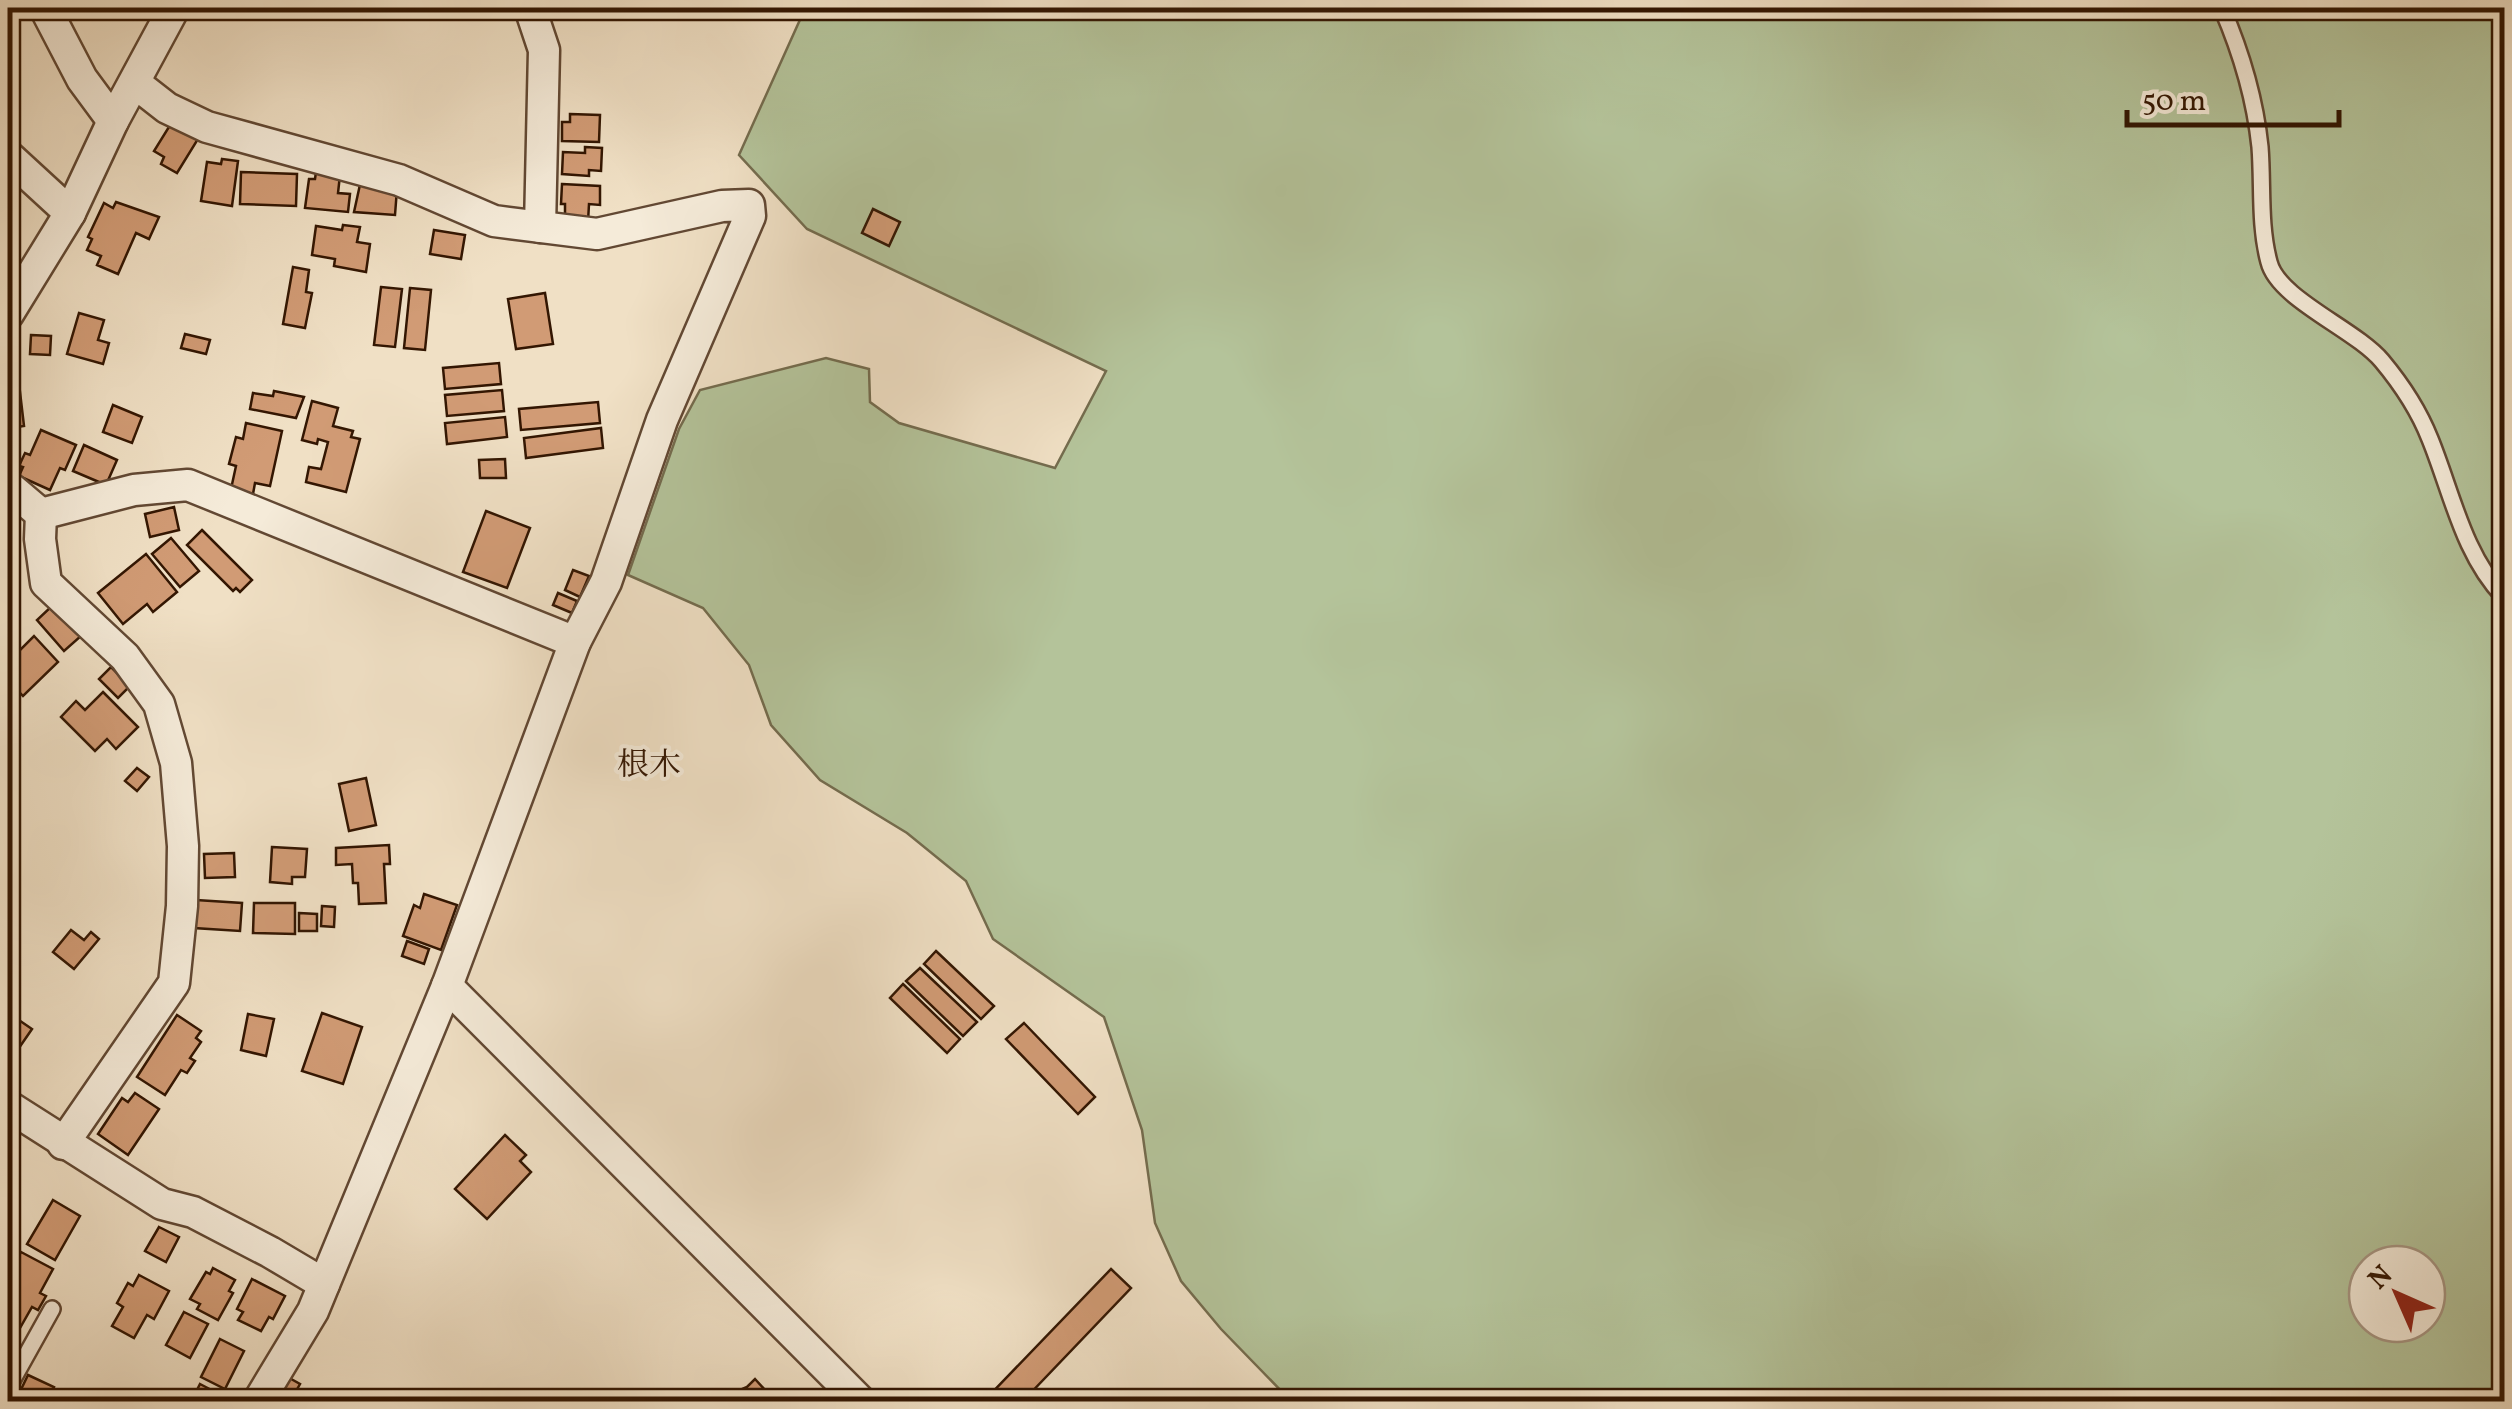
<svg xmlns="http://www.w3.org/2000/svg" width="2512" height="1409" viewBox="0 0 2512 1409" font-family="Vollkorn,'Noto Serif JP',serif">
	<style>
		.green { fill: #b4c39a; stroke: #746c4e; stroke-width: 2.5; fill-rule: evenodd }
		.building { fill: #d19b75; stroke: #331602; stroke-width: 2.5 }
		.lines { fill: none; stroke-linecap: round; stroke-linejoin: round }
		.service-casing { stroke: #624833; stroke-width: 20 }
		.minor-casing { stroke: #624833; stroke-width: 35 }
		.service { stroke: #f5ebd9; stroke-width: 15 }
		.minor { stroke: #f5ebd9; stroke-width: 30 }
		.labels { text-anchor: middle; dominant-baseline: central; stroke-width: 8; stroke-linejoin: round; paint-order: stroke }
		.neighbourhood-label { font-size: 32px; fill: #331602; stroke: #f5ebd9 }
	</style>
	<rect width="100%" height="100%" fill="#f0e0c5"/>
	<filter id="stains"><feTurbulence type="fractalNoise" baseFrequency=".002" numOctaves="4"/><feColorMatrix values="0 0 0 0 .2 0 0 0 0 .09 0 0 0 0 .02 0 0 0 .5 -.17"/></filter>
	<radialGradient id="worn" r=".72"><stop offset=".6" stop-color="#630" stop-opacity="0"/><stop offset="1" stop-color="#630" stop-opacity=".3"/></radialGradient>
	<path class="green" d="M800,8H2504V1401H1291L1221,1329L1181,1281L1155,1223L1142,1130L1104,1017L993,939L966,881L907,833L820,780L771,725L749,665L703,608L628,575L679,429L700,390L826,358L869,369L870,402L899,423L1055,468L1106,371L807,229L739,155L803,13ZM2367,1264H2427V1324H2367Z"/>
	<g class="building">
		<polygon points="570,114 600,115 599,142 562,141 562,122 570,122"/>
		<polygon points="172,122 198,139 177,173 161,164 164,157 154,151"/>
		<polygon points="585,147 602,148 601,171 589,170 589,176 562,174 563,152 585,153"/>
		<polygon points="222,159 238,161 232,206 201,201 207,162 221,164"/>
		<polygon points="241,172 297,174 296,206 240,204"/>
		<polygon points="316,172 340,175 338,193 350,194 348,212 305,208 309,179 315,179"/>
		<polygon points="361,180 397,189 395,215 354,212"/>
		<polygon points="562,184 600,186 600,205 589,204 588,222 571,221 571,216 565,215 565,204 561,204"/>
		<polygon points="116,202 159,217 149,239 136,233 118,274 97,265 101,256 87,250 92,239 88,237 104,203 113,208"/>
		<polygon points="873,209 900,222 889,246 862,233"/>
		<polygon points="343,225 360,227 357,242 370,244 366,272 334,266 335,259 312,255 316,226 342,230"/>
		<polygon points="434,230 465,235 461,259 430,254"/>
		<polygon points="293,267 309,270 306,292 312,293 305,328 283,324"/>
		<polygon points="381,287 402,289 395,347 374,345"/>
		<polygon points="410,288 431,290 425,350 404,348"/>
		<polygon points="545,293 553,344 516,349 508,299"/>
		<polygon points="79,313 104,320 98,340 109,343 103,364 67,354"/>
		<polygon points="185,334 210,340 206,354 181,348"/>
		<polygon points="31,335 51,336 50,355 30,354"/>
		<polygon points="499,363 501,384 445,389 443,368"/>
		<polygon points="502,390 504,411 447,416 445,395"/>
		<polygon points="274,391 304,397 296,418 250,409 253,393 273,396"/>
		<polygon points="20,392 24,426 10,428 8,394"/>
		<polygon points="312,401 338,408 333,426 353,431 351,437 360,439 346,492 306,482 309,467 321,469 328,442 318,439 317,444 302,440"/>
		<polygon points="598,402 600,423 521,430 519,409"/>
		<polygon points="113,405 142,417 132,443 103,432"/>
		<polygon points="505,417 507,437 447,444 445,423"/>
		<polygon points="246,423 282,431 270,486 255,483 253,494 231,489 236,466 229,464 236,437 243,439"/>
		<polygon points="601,428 603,448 526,458 524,438"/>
		<polygon points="41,430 76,445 65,470 60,468 50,490 19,476 23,467 19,466 25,453 30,455"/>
		<polygon points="84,445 117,460 106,485 73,471"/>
		<polygon points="505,459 506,478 480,478 479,460"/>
		<polygon points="174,507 179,530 150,537 145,514"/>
		<polygon points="486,511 530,528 507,588 463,572"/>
		<polygon points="202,530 252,580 240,592 236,588 233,591 187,545"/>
		<polygon points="171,538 199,571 180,587 152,554"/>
		<polygon points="146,554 177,592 153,612 147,604 123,624 98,593"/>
		<polygon points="573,570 589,576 580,597 565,590"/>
		<polygon points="558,593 577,601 572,613 553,605"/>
		<polygon points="53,605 81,636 64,651 37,620"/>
		<polygon points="34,636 58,662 23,696 8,680 8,662"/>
		<polygon points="111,667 130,686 118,698 99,679"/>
		<polygon points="103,692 138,727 116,749 107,739 95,751 61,717 76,701 85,710"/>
		<polygon points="137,768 149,777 137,791 125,781"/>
		<polygon points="366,778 376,825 349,831 339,784"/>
		<polygon points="389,845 390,864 384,864 386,903 359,904 358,883 353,883 352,864 336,865 336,848"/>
		<polygon points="272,847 307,849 305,877 292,877 292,884 270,882"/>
		<polygon points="234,853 235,877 205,878 204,854"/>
		<polygon points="424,894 457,905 441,950 403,936 414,905 420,908"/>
		<polygon points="196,900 242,903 240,931 194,928"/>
		<polygon points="254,903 295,903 295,934 253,933"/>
		<polygon points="322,906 335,907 334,927 321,926"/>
		<polygon points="299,913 317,914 317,931 299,931"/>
		<polygon points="71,930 84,940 91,932 99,939 74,969 53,952"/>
		<polygon points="407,941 429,949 424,964 402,956"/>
		<polygon points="936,951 994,1006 981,1019 924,964"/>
		<polygon points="920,968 977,1022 963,1036 906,981"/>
		<polygon points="903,984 960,1039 947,1053 890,998"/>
		<polygon points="322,1013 362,1027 343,1084 302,1071"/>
		<polygon points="10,1014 32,1029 8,1064 8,1018"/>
		<polygon points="248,1014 274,1019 266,1056 241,1050"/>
		<polygon points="177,1015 201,1031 196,1038 201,1042 190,1058 195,1061 187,1073 181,1070 165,1095 137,1077"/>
		<polygon points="1024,1023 1095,1097 1078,1114 1006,1039"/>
		<polygon points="135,1093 159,1109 128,1155 98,1134 122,1098 128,1102"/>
		<polygon points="505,1135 526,1155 520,1161 531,1172 487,1219 455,1189"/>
		<polygon points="53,1200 80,1216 55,1260 27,1244"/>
		<polygon points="159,1227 179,1237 166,1262 145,1251"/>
		<polygon points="21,1252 53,1269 40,1293 46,1296 38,1310 32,1307 20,1328 10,1322 8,1325 8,1276"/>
		<polygon points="213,1268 235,1280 229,1291 233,1293 218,1320 197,1309 200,1304 190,1299 206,1272 210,1274"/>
		<polygon points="1111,1269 1131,1288 1022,1402 983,1402"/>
		<polygon points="139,1275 169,1291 154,1319 147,1315 134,1338 112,1326 123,1307 117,1303 128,1283 133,1286"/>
		<polygon points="252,1279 285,1296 273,1319 269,1317 261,1331 238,1320 243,1312 237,1309"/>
		<polygon points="184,1312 208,1324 190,1358 166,1345"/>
		<polygon points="220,1339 244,1351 225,1389 201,1377"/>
		<polygon points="28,1375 54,1387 47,1402 15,1402"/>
		<polygon points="284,1375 300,1384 295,1393 305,1402 269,1402"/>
		<polygon points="755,1379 776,1402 712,1402 747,1387"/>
		<polygon points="200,1384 223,1396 220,1402 191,1402"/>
	</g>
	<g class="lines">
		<defs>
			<g id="service">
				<path d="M2222,8C2241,52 2255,99 2260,147C2263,185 2259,225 2269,262C2278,299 2355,329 2382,361C2402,385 2419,411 2430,439C2452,493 2463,554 2504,597"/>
				<polyline points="8,1388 52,1309"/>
			</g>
			<g id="minor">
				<polyline points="45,8 82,79 113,121"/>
				<polyline points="530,8 544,50 540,227"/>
				<polyline points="135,83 167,108 207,127 399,180 494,221 597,234 722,206 749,205 750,216 662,420 606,582 575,642 447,986 313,1311 258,1402"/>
				<polyline points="8,156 70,213"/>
				<polyline points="8,314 70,213 113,121 174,8"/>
				<polyline points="8,486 41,514 134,490 188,485 575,642"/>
				<polyline points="41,514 40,539 46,583 125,657 159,704 176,763 183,846 182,906 174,983 63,1144"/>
				<polyline points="447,986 861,1402"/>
				<polyline points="8,1106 162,1204 193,1212 270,1252 324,1284"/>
			</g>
		</defs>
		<use href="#service" class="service-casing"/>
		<use href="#minor" class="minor-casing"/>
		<use href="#service" class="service"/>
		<use href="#minor" class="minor"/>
	</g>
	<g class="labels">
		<g class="neighbourhood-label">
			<text x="649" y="767">根木</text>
		</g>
	</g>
	<rect width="2512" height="1409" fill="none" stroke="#f0e0c5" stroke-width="40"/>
	<rect x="10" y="10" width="2492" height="1389" fill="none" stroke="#331602" stroke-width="5"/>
	<rect x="20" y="20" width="2472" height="1369" fill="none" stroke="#331602" stroke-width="2.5"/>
	<g transform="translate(2397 1294) rotate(315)"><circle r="48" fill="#f5ebd9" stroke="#a79683" stroke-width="2.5"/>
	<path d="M0-8L18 38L0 25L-18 38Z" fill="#8f2418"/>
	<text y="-15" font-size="28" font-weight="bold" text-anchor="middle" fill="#331602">N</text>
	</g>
	<path d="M2127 110v15h212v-15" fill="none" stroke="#331602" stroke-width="5"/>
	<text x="2142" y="110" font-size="30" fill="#331602" stroke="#f5ebd9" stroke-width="8" paint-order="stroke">50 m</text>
	<rect width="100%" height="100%" filter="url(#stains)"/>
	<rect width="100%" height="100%" fill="url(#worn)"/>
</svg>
